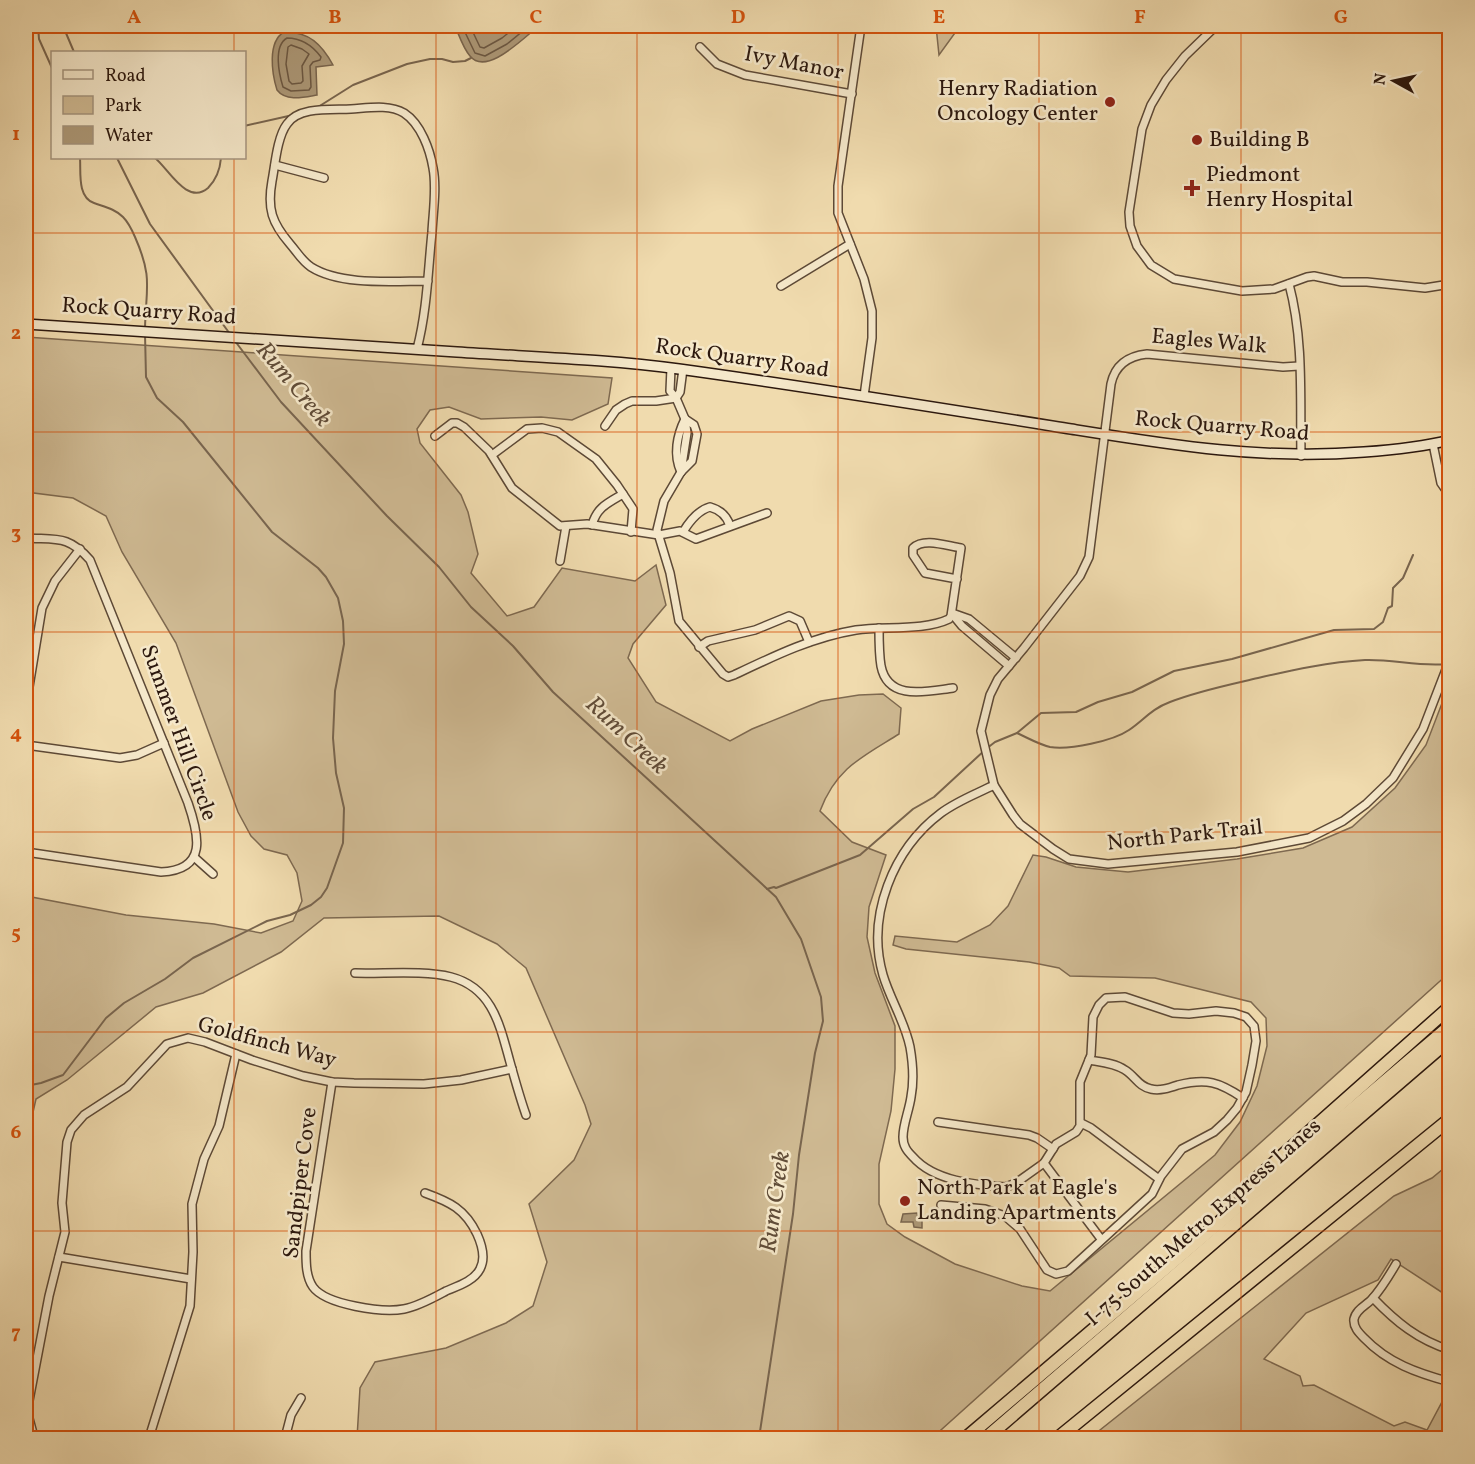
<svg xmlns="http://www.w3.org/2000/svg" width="1475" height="1464" viewBox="0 0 1475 1464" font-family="Vollkorn,serif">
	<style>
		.green { fill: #cfba93; stroke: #7e6950; stroke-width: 1.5 }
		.water { fill: #ad9978; stroke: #79654e; stroke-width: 1.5 }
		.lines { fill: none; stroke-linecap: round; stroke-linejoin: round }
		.shore { stroke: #6c5843; stroke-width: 1.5 }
		.stream { stroke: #79654e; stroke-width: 2 }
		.street-casing { stroke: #5d4936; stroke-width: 10 }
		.secondary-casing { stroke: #2c180e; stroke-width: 12 }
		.highway-casing { stroke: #2c180e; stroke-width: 15 }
		.street { stroke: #f5e8ca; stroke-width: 7 }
		.secondary { stroke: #f5e8ca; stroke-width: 9 }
		.highway { stroke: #f0dbae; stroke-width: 12 }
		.grid { fill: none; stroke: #d5520c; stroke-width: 1.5; stroke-opacity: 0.55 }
		.poi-dot { fill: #8f2418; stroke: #f5e8ca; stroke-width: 2 }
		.labels { text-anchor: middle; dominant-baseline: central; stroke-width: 5; stroke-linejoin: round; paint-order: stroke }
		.street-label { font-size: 22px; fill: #2c180e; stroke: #f5e8ca }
		.poi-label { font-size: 22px; fill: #2c180e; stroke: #f5e8ca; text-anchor: start }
		.water-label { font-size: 24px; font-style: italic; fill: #604c38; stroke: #f5e8ca }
		.neatline { fill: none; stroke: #d5520c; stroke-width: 2 }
		.grid-label { font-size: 20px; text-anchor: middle; font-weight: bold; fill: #d5520c }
	</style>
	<rect width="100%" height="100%" fill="#f0dbae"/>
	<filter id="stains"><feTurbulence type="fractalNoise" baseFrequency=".00333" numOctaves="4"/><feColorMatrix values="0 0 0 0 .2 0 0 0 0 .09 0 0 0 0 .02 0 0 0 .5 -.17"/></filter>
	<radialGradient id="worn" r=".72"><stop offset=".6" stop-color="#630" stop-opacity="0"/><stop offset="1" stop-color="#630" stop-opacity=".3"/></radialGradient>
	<g class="green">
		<polygon points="936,26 960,26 939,55"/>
		<path d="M26,337L612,378L608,404L572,420L541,417L481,419L449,407L430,410L417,429L420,443L461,495L468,512L478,554L471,573L507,616L534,607L562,568L635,581L656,565L666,605L633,644L628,658L656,702L730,741L752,729L821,701L859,695L883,694L901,708L899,734C862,757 836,768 820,811L852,842L886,855L869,907L867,937L875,973L895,1026V1069L891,1111L879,1164V1204L887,1224L905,1237L955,1264L1022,1286L1050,1291L1215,1155L1240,1122L1257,1086L1267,1046L1266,1018L1251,1002L1155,978L1070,976L1059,968L1029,962L906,949L893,945L895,936L957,942L990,925L1008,906L1033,855L1046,857L1076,867L1128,872L1237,859L1303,848L1352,827L1395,788L1426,745L1449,685V973L932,1438H357L360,1388L375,1362L446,1348L506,1323L533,1306L547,1262L529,1204L574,1160L591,1124L585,1105L526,968L497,944L439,916L324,918L281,952L203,993L156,1007L67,1080L36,1099L26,1143V896L126,915L214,924L261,933L293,921L302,901L297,873L287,855L264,849L251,836L238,812L176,643L122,552L106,516L73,498L26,492Z"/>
		<polygon points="1449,1164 1449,1297 1391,1259 1378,1280 1306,1313 1264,1359 1300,1376 1303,1386 1314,1385 1394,1426 1405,1422 1427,1430 1442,1402 1449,1404 1449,1438 1090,1438 1394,1196 1432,1178"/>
	</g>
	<g class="water">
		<path d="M455,26H539C525,36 487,77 470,56C463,48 459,35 455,26Z"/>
		<path d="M284,32C309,31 322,45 333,65L316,67L317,95C305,97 286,102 277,90C272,74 267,42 284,32Z"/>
		<polygon points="917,1213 918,1217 922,1219 922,1228 914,1227 913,1222 901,1222 903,1214"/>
	</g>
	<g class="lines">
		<g class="shore">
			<polyline points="462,26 475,53 485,56 507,44 529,26"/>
			<polyline points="470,26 480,47 484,48 502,38 517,26"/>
			<path d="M287,38C302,38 312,45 321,57L320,60L313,62L310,66L311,87L309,90L291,91L283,87C279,74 273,46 287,38Z"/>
			<polygon points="291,45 302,49 309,54 302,66 303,81 301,83 292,84 289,81 286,64 288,47"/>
		</g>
		<g class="stream">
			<polyline points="38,26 39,39 52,68"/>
			<polyline points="63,26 74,52"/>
			<polyline points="318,107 353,85 407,64 430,59 442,59 453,62 465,61 471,58"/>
			<polyline points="244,126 293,115"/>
			<path d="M80,158C81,172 77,197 94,203C105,207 115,209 123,217C129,223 132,230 135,237C153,278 146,287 145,328"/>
			<polyline points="117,158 150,224 230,334"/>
			<path d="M155,158C168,168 187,206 208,188C217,179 220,170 221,158"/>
			<polyline points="235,341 281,402 387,516 439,567 471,607 513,646 553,692 776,897 801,939 821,997 823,1021 815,1053 799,1155 793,1214 759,1438"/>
			<path d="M1017,733C1028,738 1038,744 1050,747C1070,750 1113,741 1129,730C1144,720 1151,709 1170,702C1198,691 1228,685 1258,678C1293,670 1329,662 1365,660C1393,659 1419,667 1447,664"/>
			<polyline points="767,889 774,887 776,888 860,855 913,809 934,797 986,749 995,742 1017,733 1041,713 1076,712 1098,702 1132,692 1174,671 1232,659 1334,630 1374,629 1383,622 1388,608 1392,606 1393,588 1403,578 1413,555"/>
			<polyline points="26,1086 41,1083 63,1075 106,1018 124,1003 165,979 193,958 267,921 290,915 311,905 321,897 327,888 343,843 344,808 336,773 333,738 335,691 344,644 343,621 338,598 326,577 318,568 272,532 183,422 157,398 146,377 145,334"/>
		</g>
		<defs>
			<g id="street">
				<polyline points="861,26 838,186 838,213 864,279 872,311 872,338 864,396"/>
				<polyline points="1216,26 1185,56 1166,80 1151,105 1142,129 1129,212 1130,226 1137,246 1151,265 1174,279 1242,291 1274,289 1307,277 1314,276 1342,282 1367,282 1425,288 1450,284"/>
				<polyline points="700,47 717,64 745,75 852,94"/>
				<polyline points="275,165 324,178"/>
				<path d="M1289,284C1304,340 1300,399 1301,456"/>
				<polyline points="781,286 850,244"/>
				<path d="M417,349C427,311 428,271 432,232C433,212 437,188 433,168C430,150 421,124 404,113C389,104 368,108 351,109C332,110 299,106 287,124C277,137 275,166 272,181C267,209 272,223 290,244C297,252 302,261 311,267C341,286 394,281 428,281"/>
				<path d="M1299,366L1283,367L1147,354C1128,356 1115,365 1111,384L1089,557L1080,576L1024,648L998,679L990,695L981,731L994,785L1013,815L1020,824L1053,849L1069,859L1108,864L1237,852L1309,838L1343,821L1366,804L1393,778L1423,729L1450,659"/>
				<path d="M671,368L670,391L676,398L685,419L687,433L681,472L664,501L657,530L670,573L679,621L723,674L728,677L734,675C774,656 813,637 856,630C884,626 924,631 949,619L951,616L961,548C947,546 924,537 913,548V555L925,573L957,579"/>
				<polyline points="676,398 680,392 683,369"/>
				<polyline points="605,426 616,410 625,404 632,401 656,401 676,398"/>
				<polyline points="435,436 452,423 457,423 464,427 489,451 512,488 560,526 587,524 659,535 680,531 696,539 767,513"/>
				<polyline points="1446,441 1450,464"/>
				<polyline points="1433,444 1441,483 1450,496"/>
				<polyline points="492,455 527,429 542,428 558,432 596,459 617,485 633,509 631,532"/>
				<polyline points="681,472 692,461 697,434 694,425 685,419"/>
				<path d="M681,472C673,455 677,435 685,419"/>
				<path d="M592,525C597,507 608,503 623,494"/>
				<path d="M683,532C689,522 699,510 710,507C721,510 727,516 730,526"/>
				<path d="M26,538C57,540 68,535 90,560L188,803C199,835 208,870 161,872L26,852"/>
				<polyline points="560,561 566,526"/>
				<polyline points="952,613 969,619 1016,658"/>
				<polyline points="953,615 962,626 1009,666"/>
				<path d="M879,628C879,641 879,654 881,666C888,702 928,691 953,688"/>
				<polyline points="699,647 708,641 755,630 789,616 800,621 809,642"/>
				<polyline points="26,705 42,608 55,581 80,549"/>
				<polyline points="26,745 120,758 137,755 164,743"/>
				<polyline points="194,857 213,874"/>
				<path d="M355,973C383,974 424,970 451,977C493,988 500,1026 510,1062C515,1080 520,1098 526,1115"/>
				<path d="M1089,1060C1101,1062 1115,1063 1125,1070C1135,1076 1139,1087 1151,1089C1160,1091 1169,1088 1178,1085C1207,1078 1219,1082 1243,1098"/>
				<path d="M332,1082L306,1251C306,1263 306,1277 313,1287C326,1305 383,1313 404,1309C419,1306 433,1298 446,1291C458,1286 474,1281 480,1269C486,1258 482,1245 477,1234C465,1209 450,1202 425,1193"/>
				<polyline points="938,1122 1029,1135 1037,1138 1053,1149"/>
				<polyline points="1081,1123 1091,1128 1159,1179"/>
				<polyline points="1044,1163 1101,1239"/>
				<path d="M941,1205L985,1209L1005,1216L1020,1229L1047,1270L1056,1274L1068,1271L1152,1194L1161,1176L1182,1149L1214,1132L1227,1120L1237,1108L1246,1092L1252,1065L1256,1041L1254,1026L1246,1017L1234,1013L1216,1011L1189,1014L1173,1013L1125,997L1106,998L1099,1005L1093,1017L1091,1055L1080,1082V1126L1076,1132L1056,1144L1044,1163L1016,1183L1006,1187C975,1185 934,1181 913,1157C907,1151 903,1146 903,1137C903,1124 909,1111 911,1097C914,1081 913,1064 910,1047C905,1022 890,999 883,975C866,916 893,849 941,813C957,801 976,794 994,785"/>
				<polyline points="59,1257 191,1279"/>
				<path d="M1396,1264C1389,1276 1382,1288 1372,1299C1367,1305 1356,1309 1354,1319C1353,1327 1359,1333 1364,1338C1388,1363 1417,1373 1450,1382"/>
				<path d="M1373,1298C1396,1322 1418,1340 1450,1350"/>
				<polyline points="34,1437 27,1411 49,1296 65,1232 62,1203 67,1142 71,1130 84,1115 127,1087 167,1044 188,1038 205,1042 252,1060 303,1076 332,1082 354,1083 424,1084 461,1080 512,1069"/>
				<polyline points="149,1438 190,1306 193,1252 192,1204 204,1159 219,1126 236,1054"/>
				<polyline points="285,1438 291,1415 301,1398"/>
			</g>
			<path id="secondary" d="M26,324C169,334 313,342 457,352C531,357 606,359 679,369C810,387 940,408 1071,429C1171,445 1262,460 1364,452C1393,450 1422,447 1450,440"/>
			<g id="highway">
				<polyline points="1242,1198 1254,1181 1450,1007"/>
				<polyline points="966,1438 1450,1026"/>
				<polyline points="986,1438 1450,1039"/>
				<polyline points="1058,1438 1450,1119"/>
			</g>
		</defs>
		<use href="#street" class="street-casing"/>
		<use href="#secondary" class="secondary-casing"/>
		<use href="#highway" class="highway-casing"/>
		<use href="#street" class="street"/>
		<use href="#secondary" class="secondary"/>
		<use href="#highway" class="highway"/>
	</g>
	<path class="grid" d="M234,26V52M436,26V1438M637,26V1438M838,26V1438M1039,26V1438M1241,26V1438M234,158V1438M26,233H1450M26,432H1450M26,632H1450M26,832H1450M26,1032H1450M26,1231H1450"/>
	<g class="poi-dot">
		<circle cx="1110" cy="102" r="6"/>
		<circle cx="1197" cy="140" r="6"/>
		<path d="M1189 179h6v6h6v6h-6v6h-6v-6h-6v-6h6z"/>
		<circle cx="905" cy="1201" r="6"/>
	</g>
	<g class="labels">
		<g class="street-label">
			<text transform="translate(794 64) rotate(11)">Ivy Manor</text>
			<text transform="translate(149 312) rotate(4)">Rock Quarry Road</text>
			<text transform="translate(1209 342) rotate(5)">Eagles Walk</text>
			<text transform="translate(742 359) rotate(8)">Rock Quarry Road</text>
			<text transform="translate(1222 427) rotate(5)">Rock Quarry Road</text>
			<text transform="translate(178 733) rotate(70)">Summer Hill Circle</text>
			<text transform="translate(1185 836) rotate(-6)">North Park Trail</text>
			<text transform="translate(267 1043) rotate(15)">Goldfinch Way</text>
			<text transform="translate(301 1183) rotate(-83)">Sandpiper Cove</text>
			<text transform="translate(1204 1223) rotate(-41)">I-75 South Metro Express Lanes</text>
		</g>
		<g class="poi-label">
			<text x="1098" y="89" text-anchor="end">Henry Radiation<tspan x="1098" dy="25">Oncology Center</tspan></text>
			<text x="1209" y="140">Building B</text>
			<text x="1206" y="175">Piedmont<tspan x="1206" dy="25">Henry Hospital</tspan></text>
			<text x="917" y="1188">North Park at Eagle's<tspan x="917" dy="25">Landing Apartments</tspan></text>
		</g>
		<g class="water-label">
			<text transform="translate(293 385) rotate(50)">Rum Creek</text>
			<text transform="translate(626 736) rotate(43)">Rum Creek</text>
			<text transform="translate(776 1202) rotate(-82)">Rum Creek</text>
		</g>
	</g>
	<rect width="1475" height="1464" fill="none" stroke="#f0dbae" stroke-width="66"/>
	<rect x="51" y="51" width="195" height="108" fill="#f5e8ca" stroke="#a5957f" stroke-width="1.5"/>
	<rect x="63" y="70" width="30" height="9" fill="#f5e8ca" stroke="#a5957f" stroke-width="1.5"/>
	<text x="105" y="81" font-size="18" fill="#2c180e">Road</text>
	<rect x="63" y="96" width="30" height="18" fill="#cfba93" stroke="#a5957f" stroke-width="1.5"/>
	<text x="105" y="111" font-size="18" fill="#2c180e">Park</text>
	<rect x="63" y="126" width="30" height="18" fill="#ad9978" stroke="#a5957f" stroke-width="1.5"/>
	<text x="105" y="141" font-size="18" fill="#2c180e">Water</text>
	<g transform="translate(1394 81) rotate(278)" stroke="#f5e8ca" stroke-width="4.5" paint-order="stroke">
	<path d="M0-4.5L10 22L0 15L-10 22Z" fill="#2c180e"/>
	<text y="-9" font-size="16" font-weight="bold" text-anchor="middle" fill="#2c180e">N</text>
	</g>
	<rect x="33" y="33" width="1409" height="1398" class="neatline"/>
	<g class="grid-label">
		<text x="134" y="23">A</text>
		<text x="335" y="23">B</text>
		<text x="536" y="23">C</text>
		<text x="738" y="23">D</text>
		<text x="939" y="23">E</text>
		<text x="1140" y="23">F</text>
		<text x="1341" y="23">G</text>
		<text x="16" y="140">1</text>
		<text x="16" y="339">2</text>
		<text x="16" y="539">3</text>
		<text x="16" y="739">4</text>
		<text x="16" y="939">5</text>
		<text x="16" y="1138">6</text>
		<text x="16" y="1338">7</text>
	</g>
	<rect width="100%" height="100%" filter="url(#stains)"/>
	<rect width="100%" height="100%" fill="url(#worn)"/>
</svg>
